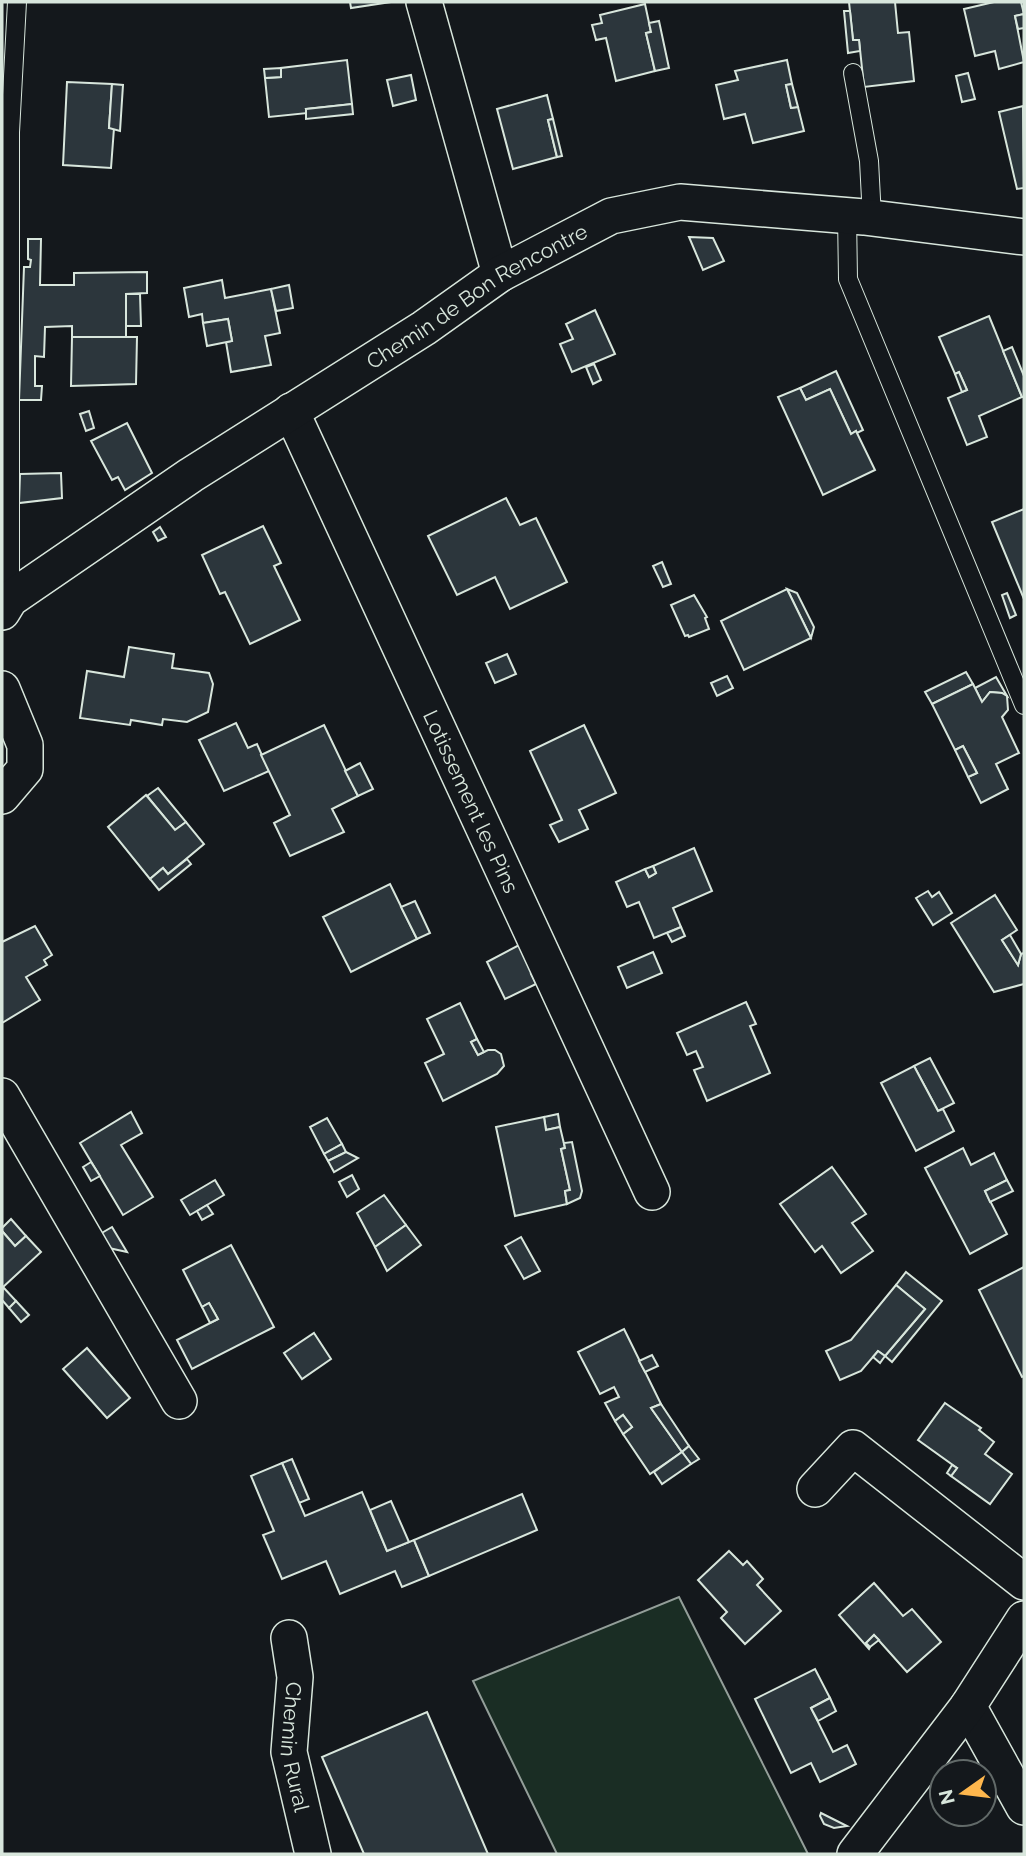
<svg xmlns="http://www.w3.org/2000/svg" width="1026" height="1856" viewBox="0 0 1026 1856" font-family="Raleway,sans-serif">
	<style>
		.green { fill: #1a2d24; stroke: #939e99; stroke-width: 2 }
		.building { fill: #2c363c; stroke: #d8e6dc; stroke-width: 2 }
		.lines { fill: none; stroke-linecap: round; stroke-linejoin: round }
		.service-casing { stroke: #d8e6dc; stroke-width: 20 }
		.minor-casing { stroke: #d8e6dc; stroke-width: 38 }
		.service { stroke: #14181c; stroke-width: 18 }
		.minor { stroke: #14181c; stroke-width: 35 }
		.labels { text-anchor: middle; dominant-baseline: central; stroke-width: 5; stroke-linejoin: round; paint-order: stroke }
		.street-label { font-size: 21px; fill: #d8e6dc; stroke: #14181c }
	</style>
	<rect width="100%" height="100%" fill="#14181c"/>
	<polygon class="green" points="679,1597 808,1854 557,1854 473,1681"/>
	<g class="building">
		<polygon points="350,2 391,2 351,8"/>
		<polygon points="849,2 895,2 898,33 909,32 914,81 864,87 859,40 853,40"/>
		<polygon points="994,2 1021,2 1024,14 1015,16 1024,62 999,69 995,51 975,56 964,9"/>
		<polygon points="645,4 651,32 646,33 655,71 616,81 606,38 596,40 592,25 602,23 600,15"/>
		<polygon points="844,11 850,11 853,40 859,40 860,51 848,53"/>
		<polygon points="1024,14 1024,28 1018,29 1015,16"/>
		<polygon points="659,21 669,68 655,71 646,33 651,32 649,23"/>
		<polygon points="347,60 352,104 306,109 308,113 269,117 265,78 281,77 281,68"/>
		<polygon points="787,60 792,84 786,85 791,108 798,107 804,131 753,143 745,114 724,119 716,85 738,80 735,71"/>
		<polygon points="281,68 281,77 265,78 264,69"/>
		<polygon points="968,73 975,99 962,102 956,76"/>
		<polygon points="411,75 416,100 393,106 387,80"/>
		<polygon points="67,82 112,84 109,128 114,128 111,168 63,165"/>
		<polygon points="112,84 123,85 120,131 109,128"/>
		<polygon points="792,84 798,107 791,108 786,85"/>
		<polygon points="547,95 553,119 548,120 557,157 513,169 497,109"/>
		<polygon points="352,104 353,114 306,119 306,109"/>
		<polygon points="1023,106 1024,188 1017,189 999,112"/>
		<polygon points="553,119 562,156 557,157 548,120"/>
		<polygon points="689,237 713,238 724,261 703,270"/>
		<polygon points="28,239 41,239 40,285 74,285 74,273 147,272 147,293 126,294 126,337 72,337 72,326 45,327 44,357 35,356 35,386 42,386 41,400 19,400 24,267 30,267 31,260 28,259"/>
		<polygon points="222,280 225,298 271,289 280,333 265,336 271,365 231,372 226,342 232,341 228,319 203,323 202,314 189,317 184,288"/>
		<polygon points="289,285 293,308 276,311 271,289"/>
		<polygon points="126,294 140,294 141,326 126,326"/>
		<polygon points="595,310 615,354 572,372 560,344 573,339 566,324"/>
		<polygon points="989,316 1022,397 979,416 987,437 967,445 948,398 967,390 959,372 955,374 939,337"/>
		<polygon points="228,319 232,341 207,346 203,323"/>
		<polygon points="72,337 137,337 136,384 71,386"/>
		<polygon points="1012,347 1024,376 1024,397 1022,397 1003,351"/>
		<polygon points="594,364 601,380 593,384 586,367"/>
		<polygon points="836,371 863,430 857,433 856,431 851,434 830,389 806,400 800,388"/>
		<polygon points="959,372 967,390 962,392 955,374"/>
		<polygon points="800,388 806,400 830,389 851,434 856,431 875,470 823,495 778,397"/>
		<polygon points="89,411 94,428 86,431 80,414"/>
		<polygon points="127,423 152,473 125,490 118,477 112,480 91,441"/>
		<polygon points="61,473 62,498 19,503 20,474"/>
		<polygon points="506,498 520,525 536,518 567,582 510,609 495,577 457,595 428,536"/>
		<polygon points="1024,509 1024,599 992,522"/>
		<polygon points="263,526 281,563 274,566 300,620 250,644 225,592 220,594 202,555"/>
		<polygon points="160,527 166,537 158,541 153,532"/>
		<polygon points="662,562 671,584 663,587 653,566"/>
		<polygon points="787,589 797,593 814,627 811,638"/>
		<polygon points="787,589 811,638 744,670 721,621"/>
		<polygon points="1007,593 1016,615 1010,618 1002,595"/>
		<polygon points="694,595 707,617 705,618 709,629 689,637 688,635 685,636 671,605"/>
		<polygon points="129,647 174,654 172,668 209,673 213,684 208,712 187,722 163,719 162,725 131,720 130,725 80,718 87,671 124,677"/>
		<polygon points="507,654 516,674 495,683 486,663"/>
		<polygon points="966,672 973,684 932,704 925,692"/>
		<polygon points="727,676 733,688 717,696 711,683"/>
		<polygon points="996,677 1007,696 1002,693 990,692 982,702 975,688"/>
		<polygon points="973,684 982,702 990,692 1002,693 1007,696 1008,710 1002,717 1019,753 996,764 1008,789 981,803 968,777 977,773 963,746 955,750 932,704"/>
		<polygon points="236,723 248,748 257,744 269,771 224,791 199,740"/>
		<polygon points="324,725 358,796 332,809 344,832 290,856 274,823 290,815 261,755"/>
		<polygon points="584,725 616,793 579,810 588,829 559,842 550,825 562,820 530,751"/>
		<polygon points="963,746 977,773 968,777 955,750"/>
		<polygon points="360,763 373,789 358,796 345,771"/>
		<polygon points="158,788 186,822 175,830 147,796"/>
		<polygon points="146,795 175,830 186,822 204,844 168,874 163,868 150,879 108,827"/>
		<polygon points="694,848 712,891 673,908 681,927 654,938 639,902 627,907 616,882 645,869 649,877 656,873 653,866"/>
		<polygon points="187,859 191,864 159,890 150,879 163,868 168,874"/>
		<polygon points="653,866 656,873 649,877 645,869"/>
		<polygon points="390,884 417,939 351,972 323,917"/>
		<polygon points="928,891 932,897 939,892 952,913 933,925 916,898"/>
		<polygon points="995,895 1017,930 1002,940 1018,965 1021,954 1024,953 1024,984 994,992 951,923"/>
		<polygon points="415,901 430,933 417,939 401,907"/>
		<polygon points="35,926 52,955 44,960 47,965 26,977 40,1000 2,1023 2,942"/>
		<polygon points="681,927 685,936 672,942 667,933"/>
		<polygon points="1010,935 1021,954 1018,965 1002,940"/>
		<polygon points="525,942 538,971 531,974 536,984 505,999 487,962"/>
		<polygon points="653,952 662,973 627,988 618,967"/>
		<polygon points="746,1002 756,1024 750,1026 770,1073 707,1101 694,1070 703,1067 696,1051 687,1055 677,1033"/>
		<polygon points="460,1003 477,1039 471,1042 478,1055 488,1050 495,1050 501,1054 504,1066 497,1074 443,1101 425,1063 444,1054 427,1019"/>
		<polygon points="477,1039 484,1052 478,1055 471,1042"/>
		<polygon points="930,1058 954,1103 938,1111 914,1066"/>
		<polygon points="914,1066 938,1111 943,1109 954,1131 916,1151 881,1083"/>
		<polygon points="131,1112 142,1133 121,1145 153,1197 123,1215 80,1143"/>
		<polygon points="558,1114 560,1127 546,1130 544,1117"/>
		<polygon points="544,1117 546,1130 560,1127 565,1148 561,1149 570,1190 565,1191 567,1204 515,1216 496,1127"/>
		<polygon points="327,1118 342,1144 324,1154 310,1127"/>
		<polygon points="572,1142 582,1191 580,1198 567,1204 565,1191 570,1190 561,1149 565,1148 564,1143"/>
		<polygon points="342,1144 346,1152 328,1161 324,1154"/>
		<polygon points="963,1148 971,1165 994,1153 1007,1180 985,1191 1007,1234 970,1254 925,1168"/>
		<polygon points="346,1152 358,1158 334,1172 328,1161"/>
		<polygon points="91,1162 100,1176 91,1181 83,1167"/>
		<polygon points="832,1167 866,1214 852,1223 873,1251 841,1273 822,1246 815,1252 780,1204"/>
		<polygon points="352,1175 359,1189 347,1197 339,1182"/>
		<polygon points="215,1180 224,1195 190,1215 181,1200"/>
		<polygon points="1007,1180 1013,1191 990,1202 985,1191"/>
		<polygon points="384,1195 406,1225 375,1247 357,1213"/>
		<polygon points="207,1205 213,1214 202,1220 197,1211"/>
		<polygon points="11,1219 26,1236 15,1246 2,1231 2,1228"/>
		<polygon points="406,1225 421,1245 387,1271 375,1247"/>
		<polygon points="112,1227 127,1252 109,1248 100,1234"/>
		<polygon points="2,1231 15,1246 26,1236 41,1252 2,1288"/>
		<polygon points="521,1237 540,1271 524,1279 505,1246"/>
		<polygon points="231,1245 274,1327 192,1369 177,1340 218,1319 209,1303 202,1307 183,1270"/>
		<polygon points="1024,1267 1024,1376 1022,1377 979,1290"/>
		<polygon points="906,1272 942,1301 892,1362 885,1356 925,1309 896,1285"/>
		<polygon points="896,1285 925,1309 885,1356 878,1351 861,1371 840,1380 826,1351 851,1340"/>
		<polygon points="3,1287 16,1301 9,1308 2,1300"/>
		<polygon points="16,1301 29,1315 21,1322 9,1308"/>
		<polygon points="209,1303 218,1319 210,1323 202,1307"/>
		<polygon points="624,1329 661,1404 651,1408 682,1452 650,1474 623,1434 632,1427 623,1415 615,1421 605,1403 619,1397 614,1387 600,1394 578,1352"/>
		<polygon points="314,1333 331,1359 302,1379 284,1353"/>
		<polygon points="87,1348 130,1398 107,1418 63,1369"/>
		<polygon points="878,1351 885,1356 880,1363 873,1357"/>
		<polygon points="652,1355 658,1366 645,1372 639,1361"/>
		<polygon points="945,1403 981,1428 979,1430 994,1442 985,1454 1012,1474 990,1504 951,1476 957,1468 918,1440"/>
		<polygon points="661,1404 689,1446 682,1452 651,1408"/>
		<polygon points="623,1415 632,1427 623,1434 615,1421"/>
		<polygon points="689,1446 699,1459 691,1464 682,1452"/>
		<polygon points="682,1452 691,1464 662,1484 654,1472"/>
		<polygon points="292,1459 309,1499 299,1503 282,1463"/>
		<polygon points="282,1463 305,1516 362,1492 387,1551 414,1540 429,1576 402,1587 395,1571 340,1594 326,1561 282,1579 263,1535 274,1531 251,1476"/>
		<polygon points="952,1465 957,1468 951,1476 947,1473"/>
		<polygon points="522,1494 537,1530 429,1576 414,1540"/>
		<polygon points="391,1501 409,1542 387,1551 370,1510"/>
		<polygon points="729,1551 743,1565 747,1561 763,1579 757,1585 781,1611 745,1644 721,1618 727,1612 698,1580"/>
		<polygon points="874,1583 903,1616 912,1609 941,1642 907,1672 874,1635 866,1643 870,1647 869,1649 839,1615"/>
		<polygon points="874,1635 879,1640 870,1647 866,1643"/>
		<polygon points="815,1669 830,1698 811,1708 833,1752 847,1745 856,1764 820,1782 811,1763 791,1773 755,1699"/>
		<polygon points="830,1698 836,1711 818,1721 811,1708"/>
		<polygon points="427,1712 488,1854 364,1854 322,1757"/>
		<polygon points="821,1813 847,1826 834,1828 824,1824 820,1816"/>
	</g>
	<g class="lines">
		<defs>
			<g id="service">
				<polyline points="853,73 869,161 872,218"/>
				<polyline points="847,215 848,279 1024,705"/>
				<polyline points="10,599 10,132 17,2"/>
			</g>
			<g id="minor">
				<polyline points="424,2 500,274"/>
				<path id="s1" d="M291,411L652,1192"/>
				<path id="s2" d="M2,612L10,599L191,475L424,328L500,274L611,216L680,202L864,217L1024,237"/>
				<polyline points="2,689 25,745 25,769 2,796"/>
				<polyline points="2,1096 179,1401"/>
				<polyline points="815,1489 853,1448 1024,1582"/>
				<path id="s3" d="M289,1638L295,1677L289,1752L313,1854"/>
				<polyline points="968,1706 1024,1807"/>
				<polyline points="855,1854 968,1706 1024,1619"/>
			</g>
		</defs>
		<use href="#service" class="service-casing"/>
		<use href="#minor" class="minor-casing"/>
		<use href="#service" class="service"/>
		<use href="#minor" class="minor"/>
	</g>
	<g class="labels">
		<g class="street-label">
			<text stroke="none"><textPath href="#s2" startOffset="572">Chemin de Bon Rencontre</textPath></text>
			<text stroke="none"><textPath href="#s1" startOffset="430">Lotissement les Pins</textPath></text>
			<text stroke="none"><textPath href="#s3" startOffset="110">Chemin Rural</textPath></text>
		</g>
	</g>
	<rect width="1026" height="1856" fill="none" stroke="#d8e6dc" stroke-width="7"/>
	<g transform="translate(963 1793) rotate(256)"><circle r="33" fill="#14181c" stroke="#626a69" stroke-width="2"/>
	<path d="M0-5L12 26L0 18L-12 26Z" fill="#ffb74d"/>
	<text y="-10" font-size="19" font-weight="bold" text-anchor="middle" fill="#d8e6dc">N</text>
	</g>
</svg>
